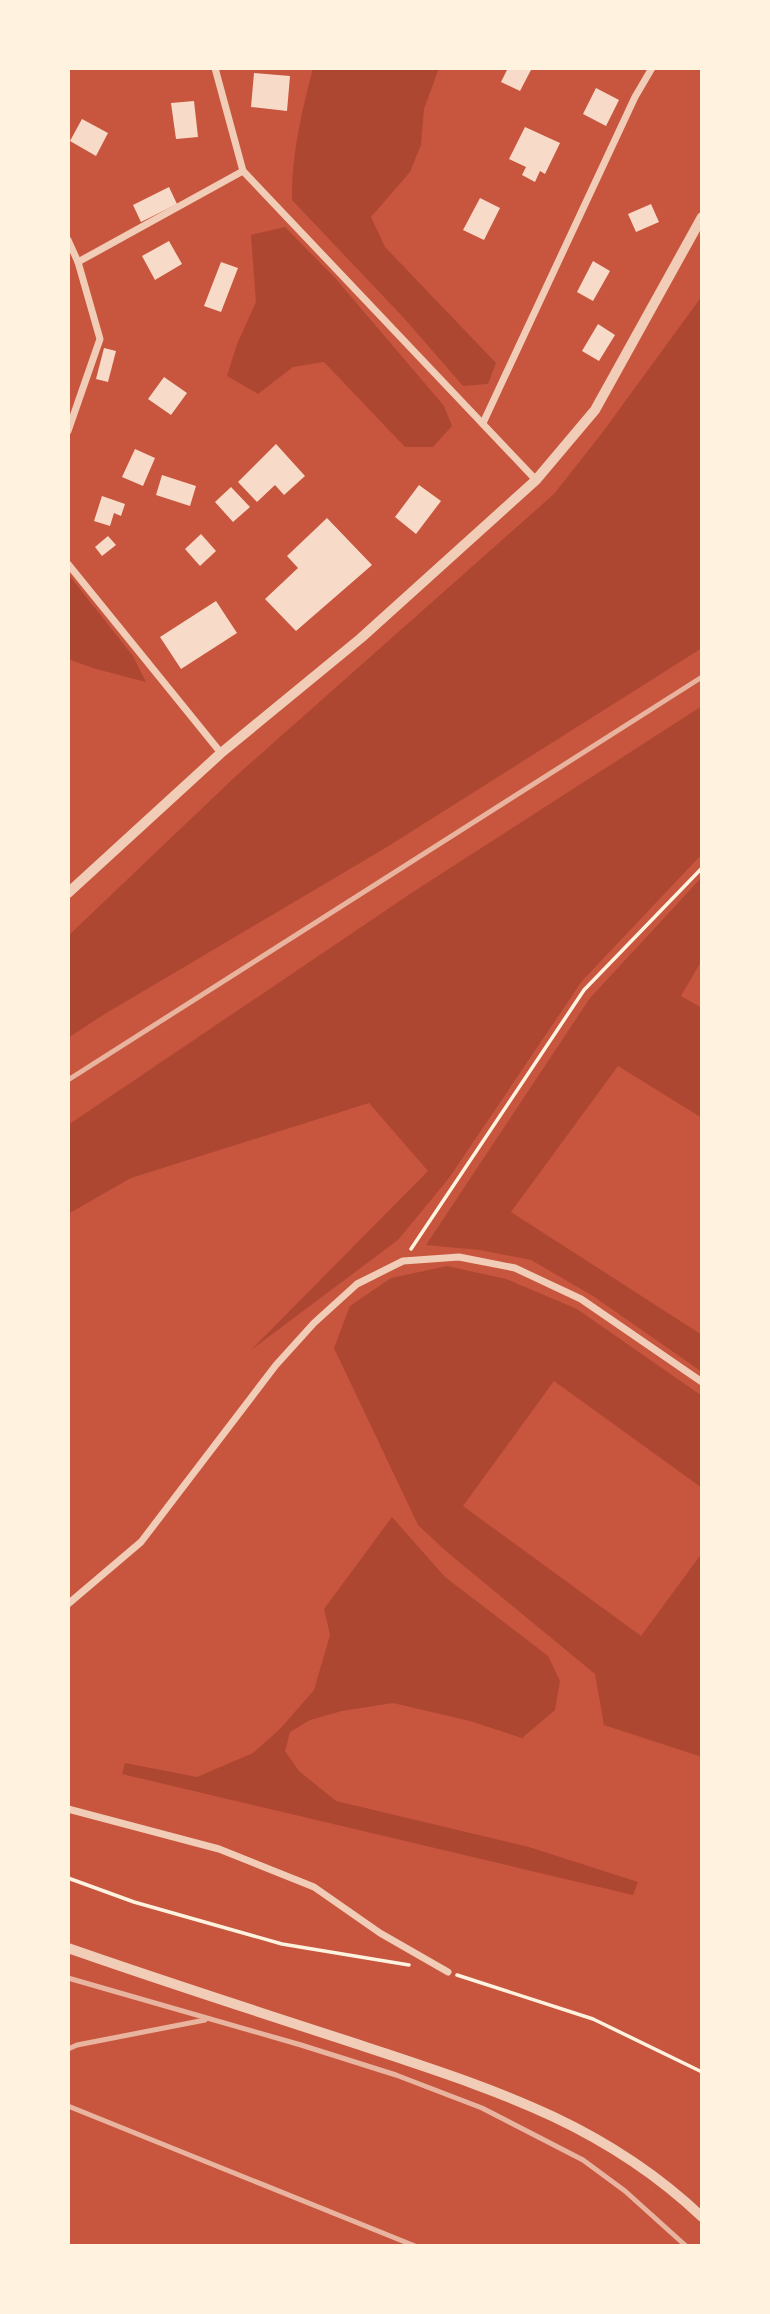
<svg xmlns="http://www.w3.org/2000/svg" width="770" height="2314" viewBox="0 0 770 2314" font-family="Jost,sans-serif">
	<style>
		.green { fill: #ae4732 }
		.building { fill: #f7dbc8 }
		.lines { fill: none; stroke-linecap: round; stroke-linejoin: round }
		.path { stroke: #fff3e0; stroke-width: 3.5 }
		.minor { stroke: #f1ccb7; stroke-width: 7 }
		.tertiary { stroke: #f1ccb7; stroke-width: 10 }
		.rail { stroke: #e9b49f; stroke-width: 5 }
	</style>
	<rect width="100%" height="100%" fill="#c8553d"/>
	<g class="green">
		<path d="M313,68H439L424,109L421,145L410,172L371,217L385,247L496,363L488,384L463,386L403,317L292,200C291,157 302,110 313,68Z"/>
		<polygon points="285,227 336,279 444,406 452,426 433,447 405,447 324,362 293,367 258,394 227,376 237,344 256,302 251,235"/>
		<polygon points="702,296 702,648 387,847 103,1015 68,1038 68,936 237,775 554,494 602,433"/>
		<polygon points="68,574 133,656 146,682 96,669 68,659"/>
		<polygon points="702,706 702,854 582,981 449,1178 398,1240 251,1350 428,1171 369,1103 131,1178 68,1214 68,1125 413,892"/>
		<polygon points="702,877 702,960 681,996 702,1008 702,1118 618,1066 511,1212 702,1335 702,1372 593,1296 531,1260 480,1250 426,1245 590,998"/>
		<polygon points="447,1266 506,1279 577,1309 702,1396 702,1488 554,1381 463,1506 641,1636 702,1553 702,1757 604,1725 595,1674 447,1552 418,1525 334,1348 350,1306 391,1278"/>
		<polygon points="392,1517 445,1577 548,1656 560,1681 555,1710 522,1738 470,1721 393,1703 342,1711 310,1720 290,1732 285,1751 299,1771 336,1801 529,1847 638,1882 633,1895 122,1774 125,1763 197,1777 253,1753 280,1729 314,1690 330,1635 324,1609"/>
	</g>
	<g class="building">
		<polygon points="508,68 532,68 520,91 501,82"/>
		<polygon points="254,73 290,76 287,111 251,107"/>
		<polygon points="596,88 619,100 606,126 583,114"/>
		<polygon points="194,101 198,137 176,139 171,103"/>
		<polygon points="82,119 108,133 96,156 70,141"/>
		<polygon points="525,127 560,143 545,174 540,171 535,182 522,175 526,167 509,159"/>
		<polygon points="169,187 177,204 141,222 133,205"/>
		<polygon points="480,198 500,208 484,240 463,230"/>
		<polygon points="651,204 659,222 636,232 628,214"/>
		<polygon points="169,241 182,264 155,280 142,256"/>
		<polygon points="593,261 610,271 593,301 577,292"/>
		<polygon points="221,262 238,268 221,312 204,306"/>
		<polygon points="598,324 615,335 599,361 582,351"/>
		<polygon points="104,348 116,351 108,382 96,379"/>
		<polygon points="164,377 187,393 171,415 148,399"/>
		<polygon points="276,444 305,476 284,495 275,485 257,502 238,482"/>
		<polygon points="135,449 155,458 143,486 122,477"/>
		<polygon points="162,475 196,486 190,506 156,495"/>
		<polygon points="419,485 441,501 416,534 395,517"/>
		<polygon points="231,487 250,507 233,522 215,502"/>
		<polygon points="102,496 125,504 121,516 114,513 110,526 94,521"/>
		<polygon points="327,518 372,565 296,631 265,599 298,568 287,556"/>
		<polygon points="201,534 216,551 200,566 185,549"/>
		<polygon points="108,536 116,545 102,556 95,547"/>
		<polygon points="216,601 237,633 181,669 160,637"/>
	</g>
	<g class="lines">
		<g class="path">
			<polyline points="411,1249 584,990 702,868"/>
			<polyline points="68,1878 134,1902 282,1944 409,1965"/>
			<polyline points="457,1975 593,2019 702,2072"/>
		</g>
		<g class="minor">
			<polyline points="215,68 243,171 536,480"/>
			<polyline points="68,240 78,262 100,339 68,431"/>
			<polyline points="78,262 243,171"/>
			<polyline points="483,423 635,97 652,68"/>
			<polyline points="68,564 221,753"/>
			<polyline points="68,1604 141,1542 276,1365 314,1323 357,1284 403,1261 459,1257 515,1268 581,1299 702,1382"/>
			<polyline points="68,1809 219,1849 314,1887 380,1933 448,1972"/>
		</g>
		<g class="tertiary">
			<polyline points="68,893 221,753 361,638 536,480 595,410 702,217"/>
			<path d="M68,1948C165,1982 262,2013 360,2045C488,2088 601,2121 702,2217"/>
		</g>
		<g class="rail">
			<polyline points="68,1080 702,677"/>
			<polyline points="68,1978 301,2045 396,2075 482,2108 583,2160 625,2191 686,2246"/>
			<polyline points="68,2049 77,2045 205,2020"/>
			<polyline points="68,2106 415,2246"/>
		</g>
	</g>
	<rect width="770" height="2314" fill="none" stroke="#fff3e0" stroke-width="140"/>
</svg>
